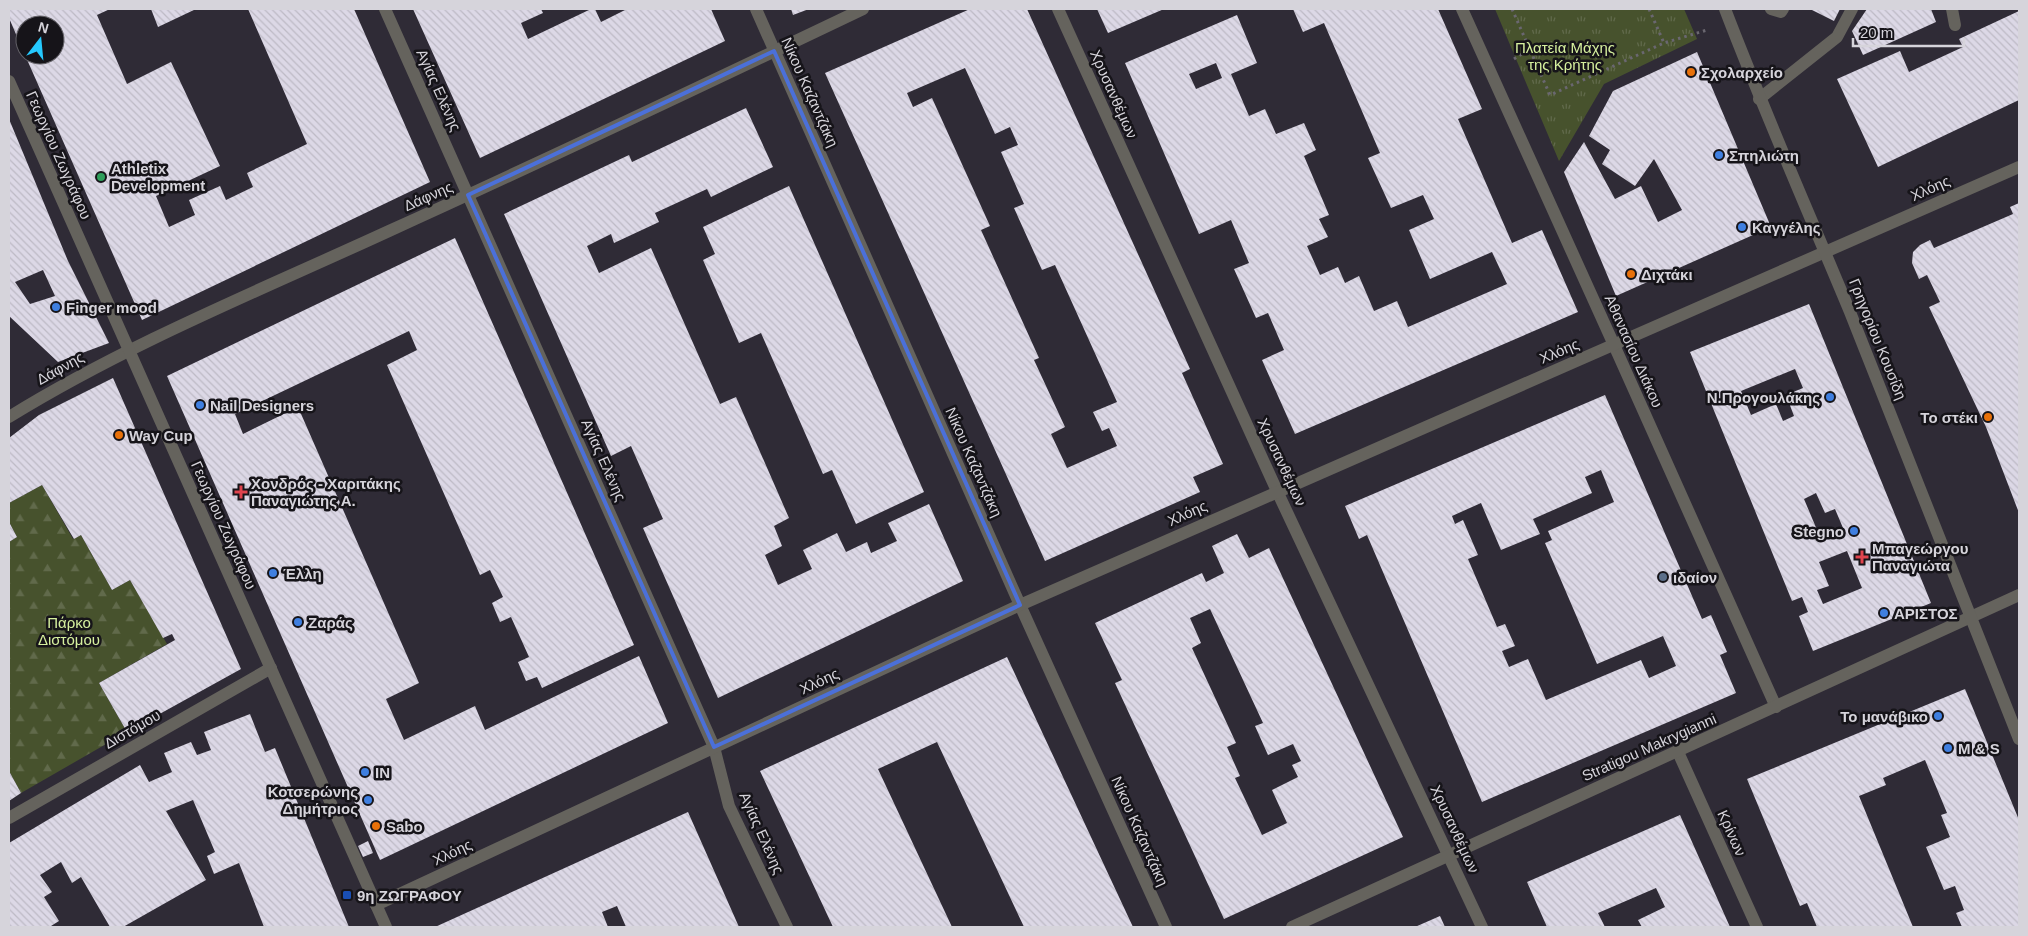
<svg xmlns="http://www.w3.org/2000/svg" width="2028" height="936" viewBox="0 0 2028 936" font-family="Helvetica,sans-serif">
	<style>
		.forest { fill: url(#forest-firs) }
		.park { fill: url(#park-tufts) }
		.building { fill: url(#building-back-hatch); fill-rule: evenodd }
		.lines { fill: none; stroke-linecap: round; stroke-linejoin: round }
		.path { stroke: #6a6770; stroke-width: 3; stroke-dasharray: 2.5 4; stroke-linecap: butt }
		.service { stroke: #65635d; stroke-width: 12 }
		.pedestrian { stroke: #65635d; stroke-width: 12 }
		.minor { stroke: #65635d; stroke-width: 12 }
		.tertiary { stroke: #65635d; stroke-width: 12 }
		.marked { fill: none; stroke: #4b70d9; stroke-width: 4; stroke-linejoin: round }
		.food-dot { fill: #e8710a; stroke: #161419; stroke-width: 2 }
		.shop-dot { fill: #3f7fe0; stroke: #161419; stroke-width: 2 }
		.leisure-dot { fill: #2e9e5b; stroke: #161419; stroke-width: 2 }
		.health-dot { fill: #e0444e; stroke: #161419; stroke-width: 2 }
		.service-dot { fill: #5c6f8a; stroke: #161419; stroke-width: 2 }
		.transit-dot { fill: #1a4fb4; stroke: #161419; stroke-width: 2 }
		.labels { text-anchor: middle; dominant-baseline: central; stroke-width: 5; stroke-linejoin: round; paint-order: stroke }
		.park-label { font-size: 15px; fill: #d6f09e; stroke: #161419 }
		.poi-label { font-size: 15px; font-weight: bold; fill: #d6d4db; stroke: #161419; text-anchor: start }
		.street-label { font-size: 15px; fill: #d6d4db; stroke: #161419 }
	</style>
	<defs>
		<pattern id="forest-firs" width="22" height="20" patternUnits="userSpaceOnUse" patternTransform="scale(1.25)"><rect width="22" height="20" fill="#47522d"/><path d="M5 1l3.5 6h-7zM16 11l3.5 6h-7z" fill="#616a4b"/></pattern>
		<pattern id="park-tufts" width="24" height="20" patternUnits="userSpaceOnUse" patternTransform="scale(1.25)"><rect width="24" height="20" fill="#47522d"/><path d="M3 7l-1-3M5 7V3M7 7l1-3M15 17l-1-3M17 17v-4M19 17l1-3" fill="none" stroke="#616a4b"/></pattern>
		<pattern id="building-back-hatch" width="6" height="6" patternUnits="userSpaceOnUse" patternTransform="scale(1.25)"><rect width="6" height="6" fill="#dcd8e6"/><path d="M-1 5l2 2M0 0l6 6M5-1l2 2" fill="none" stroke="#bdbac5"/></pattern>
	</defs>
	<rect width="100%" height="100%" fill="#2f2b36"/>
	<polygon class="forest" points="42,485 73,539 81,535 112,590 130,580 167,644 99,683 127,732 21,793 9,771 9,542 17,537 9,522 9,503"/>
	<polygon class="park" points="1495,9 1684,9 1697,39 1604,84 1559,161"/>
	<g class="building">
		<polygon points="9,9 110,9 97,15 127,84 171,62 220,166 156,196 169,227 195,215 189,200 220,186 226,200 253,187 247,173 307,144 248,9 354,9 430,182 142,320 25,55 55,55 55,25 25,25 25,55 9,18"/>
		<polygon points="151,9 196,9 158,27"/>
		<polygon points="413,9 541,9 543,13 521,23 528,39 591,9 595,9 601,22 627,9 711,9 725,41 480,158"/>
		<polygon points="791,9 809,9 793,15"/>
		<path d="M970,9H1027L1190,369L1182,373L1223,464L1193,477L1200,492L1045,561L825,73ZM965,68L995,134L1010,127L1018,145L1001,152L1024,204L1014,208L1042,270L1055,265L1117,402L1093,412L1102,431L1109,428L1117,446L1067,468L1051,434L1065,427L1034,360L1039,358L981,230L990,226L932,98L913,107L907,93Z"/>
		<polygon points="1097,9 1164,9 1108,33"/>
		<path d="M1293,9H1438L1482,109L1458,119L1512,243L1542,230L1578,312L1295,434L1262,360L1284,350L1268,313L1256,318L1234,269L1249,263L1231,220L1199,234L1125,63L1237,15L1257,63L1231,74L1249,116L1265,109L1276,134L1304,123L1316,150L1304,156L1329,215L1319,219L1328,237L1307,246L1320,275L1338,267L1345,283L1359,276L1374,311L1397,301L1408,327L1507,284L1492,252L1430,279L1409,230L1434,219L1423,195L1391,208L1368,158L1380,153L1324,23L1303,32ZM1216,63L1222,78L1196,89L1189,74Z"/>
		<polygon points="1810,9 1840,9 1834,21"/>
		<polygon points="1867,9 1931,9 1936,22 1863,55 1852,31"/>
		<polygon points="2019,11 2019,100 1878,167 1837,79 1900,51 1909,72 1963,47 1959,39"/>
		<polygon points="1697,52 1771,227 1616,296 1564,172 1584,142 1615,199 1641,186 1658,222 1682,210 1654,159 1635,186 1602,164 1610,150 1589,136 1613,91"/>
		<polygon points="746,108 773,167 711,197 707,189 655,213 659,222 614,243 611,234 587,246 599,273 651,248 720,404 736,397 789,518 774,526 782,546 765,555 778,585 812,569 803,550 837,533 846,552 867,542 871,553 897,541 888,523 929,504 963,581 718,698 643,528 663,519 631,446 611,456 504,214 629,155 632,162"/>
		<path d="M9,119L68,261L109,343L58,362L9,316ZM43,270L55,296L30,304L15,282Z"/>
		<polygon points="789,186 924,492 856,524 832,470 823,474 761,333 739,343 703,260 715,254 703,227"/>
		<polygon points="2019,203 2019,513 1986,427 1929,307 1940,302 1927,275 1919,279 1912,263 1913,252 1920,245 1930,240 1934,248 2013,214 2010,207"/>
		<polygon points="455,238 634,645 542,688 537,677 526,681 518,662 529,657 511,617 500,622 492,603 503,597 490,570 480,575 387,365 417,350 409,331 235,414 243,434 298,407 419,683 386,699 404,740 475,706 485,730 639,656 668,723 380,860 167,376"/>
		<path d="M1809,304L1931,603L1813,651L1799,616L1808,612L1802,597L1792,601L1690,352ZM1795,369L1803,388L1786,395L1794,416L1783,421L1776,404L1751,415L1741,391ZM1816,493L1825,513L1835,509L1843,528L1820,537L1804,499ZM1847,551L1862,588L1823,604L1817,590L1829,586L1819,562Z"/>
		<polygon points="113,378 241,669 127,732 99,683 175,640 172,634 163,638 130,580 112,590 81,535 74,539 42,485 9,503 9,438 39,415"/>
		<path d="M1605,395L1702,619L1711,615L1727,652L1720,655L1736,693L1482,802L1367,535L1359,539L1345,506ZM1601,470L1614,502L1548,531L1552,540L1545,543L1597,664L1663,636L1676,666L1649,678L1641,660L1546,700L1528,659L1509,667L1502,651L1515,646L1505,624L1497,627L1468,559L1478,555L1463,520L1455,524L1452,516L1481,503L1501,550L1540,534L1533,519L1592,493L1585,477Z"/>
		<polygon points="9,522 17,537 9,542"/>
		<path d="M1237,534L1249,558L1269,548L1403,837L1224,919L1115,683L1122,680L1095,623L1202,573L1206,582L1224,573L1212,546ZM1210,609L1263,723L1255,726L1268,755L1293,744L1301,761L1292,765L1298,777L1272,790L1287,823L1262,835L1235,778L1240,776L1227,747L1236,743L1192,648L1201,643L1190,618Z"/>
		<polygon points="1007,657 1133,927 1024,927 937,742 878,769 952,927 833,927 760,771"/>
		<polygon points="1965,689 2019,820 2019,927 1962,927 1956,913 1964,910 1955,886 1944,890 1926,847 1950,837 1941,815 1947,813 1925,760 1883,778 1886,785 1859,796 1913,927 1817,927 1807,903 1800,906 1747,779"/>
		<polygon points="250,714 265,752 275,748 349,927 264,927 239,863 214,874 207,856 215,852 193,800 166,811 206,880 123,927 110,927 81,877 72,883 61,862 40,875 52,892 44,897 59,921 51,926 52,927 9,927 9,843 140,765 149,782 172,772 164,753 191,742 197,755 211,750 204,732"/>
		<polygon points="9,771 21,793 9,801"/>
		<polygon points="688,812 739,927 626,927 617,906 602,912 608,927 435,927"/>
		<polygon points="1680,815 1730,927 1642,927 1638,920 1665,907 1656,888 1598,913 1605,927 1547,927 1527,882"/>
		<polygon points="368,841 373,853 363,857 358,846"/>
		<polygon points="1440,916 1445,927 1415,927"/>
	</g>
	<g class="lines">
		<g class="path">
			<polyline points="1512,9 1550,95 1664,43 1707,30"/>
			<polyline points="1649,9 1664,43"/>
			<polyline points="1514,59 1529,49"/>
		</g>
		<g class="service">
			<polyline points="1771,9 1781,12 1783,9"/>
			<polyline points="1952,9 1955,25"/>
			<polyline points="1759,99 1837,37 1852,9"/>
		</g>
		<polyline class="pedestrian" points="1462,9 1614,345"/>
		<g class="minor">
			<polyline points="385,9 714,747 729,806 787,927"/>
			<polyline points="756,9 1020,605 1166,927"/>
			<polyline points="1058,9 1277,491 1482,927"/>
			<polyline points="1614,345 1776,707"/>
			<path d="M9,417C129,343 261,290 389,231C548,159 706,84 863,9"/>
			<polyline points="1678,752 1757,927"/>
			<polyline points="9,818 271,668"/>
			<polyline points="376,905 1020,605 2019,167"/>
			<polyline points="1292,927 2019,595"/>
		</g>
		<g class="tertiary">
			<path d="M1725,9C1764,111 1808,211 1850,312C1907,454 1962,597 2019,739"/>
			<polyline points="9,81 386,927"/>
		</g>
	</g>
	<path class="marked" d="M774,51L1020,605L714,747L468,195Z"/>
	<g class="food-dot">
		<circle cx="1691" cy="72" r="5"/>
		<circle cx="1631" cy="274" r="5"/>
		<circle cx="1988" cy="417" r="5"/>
		<circle cx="119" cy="435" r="5"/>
		<circle cx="376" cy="826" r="5"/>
	</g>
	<g class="shop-dot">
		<circle cx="1719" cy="155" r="5"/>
		<circle cx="1742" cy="227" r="5"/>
		<circle cx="56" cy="307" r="5"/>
		<circle cx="1830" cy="397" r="5"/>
		<circle cx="200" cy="405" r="5"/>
		<circle cx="1854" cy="531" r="5"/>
		<circle cx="273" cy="573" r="5"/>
		<circle cx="1884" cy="613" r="5"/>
		<circle cx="298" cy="622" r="5"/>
		<circle cx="1938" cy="716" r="5"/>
		<circle cx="1948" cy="748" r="5"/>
		<circle cx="365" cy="772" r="5"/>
		<circle cx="368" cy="800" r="5"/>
	</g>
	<circle class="leisure-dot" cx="101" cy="177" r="5"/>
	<g class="health-dot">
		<path d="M238.5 484.5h5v5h5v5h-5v5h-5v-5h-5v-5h5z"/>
		<path d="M1859.5 549.5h5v5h5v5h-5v5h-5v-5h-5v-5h5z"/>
	</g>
	<circle class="service-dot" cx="1663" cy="577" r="5"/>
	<rect class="transit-dot" x="342" y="890" width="10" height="10" rx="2.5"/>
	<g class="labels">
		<g class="park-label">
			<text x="1565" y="47">Πλατεία Μάχης<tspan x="1565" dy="17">της Κρήτης</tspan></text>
			<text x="69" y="622">Πάρκο<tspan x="69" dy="17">Διστόμου</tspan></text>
		</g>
		<g class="poi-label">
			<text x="1701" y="72">Σχολαρχείο</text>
			<text x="1729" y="155">Σπηλιώτη</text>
			<text x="111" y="168">Athletix<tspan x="111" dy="17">Development</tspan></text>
			<text x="1752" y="227">Καγγέλης</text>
			<text x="1641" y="274">Διχτάκι</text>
			<text x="66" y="307">Finger mood</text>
			<text x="1820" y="397" text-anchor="end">Ν.Προγουλάκης</text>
			<text x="210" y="405">Nail Designers</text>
			<text x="1978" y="417" text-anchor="end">Το στέκι</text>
			<text x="129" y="435">Way Cup</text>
			<text x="251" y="483">Χονδρός - Χαριτάκης<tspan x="251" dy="17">Παναγιώτης Α.</tspan></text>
			<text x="1844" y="531" text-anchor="end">Stegno</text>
			<text x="1872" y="548">Μπαγεώργου<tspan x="1872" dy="17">Παναγιώτα</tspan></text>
			<text x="283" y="573">Έλλη</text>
			<text x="1673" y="577">ιδαίον</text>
			<text x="1894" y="613">ΑΡΙΣΤΟΣ</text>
			<text x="308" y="622">Ζαράς</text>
			<text x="1928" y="716" text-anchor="end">Το μανάβικο</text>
			<text x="1958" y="748">M &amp; S</text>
			<text x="375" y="772">IN</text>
			<text x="358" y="791" text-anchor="end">Κοτσερώνης<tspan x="358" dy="17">Δημήτριος</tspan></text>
			<text x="386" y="826">Sabo</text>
			<text x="357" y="895">9η ΖΩΓΡΑΦΟΥ</text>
		</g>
		<g class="street-label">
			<text transform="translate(439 90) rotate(66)">Αγίας Ελένης</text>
			<text transform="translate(810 92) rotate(66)">Νίκου Καζαντζάκη</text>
			<text transform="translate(1114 94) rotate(66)">Χρυσανθέμων</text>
			<text transform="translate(59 155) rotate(66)">Γεωργίου Ζωγράφου</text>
			<text transform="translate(1930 188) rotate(-24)">Χλόης</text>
			<text transform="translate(428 196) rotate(-24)">Δάφνης</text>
			<text transform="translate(1878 339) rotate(68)">Γρηγορίου Κουσίδη</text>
			<text transform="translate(1559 351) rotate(-23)">Χλόης</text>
			<text transform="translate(1634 351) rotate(66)">Αθανασίου Διάκου</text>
			<text transform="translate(60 368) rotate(-29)">Δάφνης</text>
			<text transform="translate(604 460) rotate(66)">Αγίας Ελένης</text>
			<text transform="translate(974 462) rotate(66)">Νίκου Καζαντζάκη</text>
			<text transform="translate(1282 462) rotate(65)">Χρυσανθέμων</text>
			<text transform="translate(1187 513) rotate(-24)">Χλόης</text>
			<text transform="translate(224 525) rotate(66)">Γεωργίου Ζωγράφου</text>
			<text transform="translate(819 681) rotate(-25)">Χλόης</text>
			<text transform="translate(132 729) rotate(-30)">Διστόμου</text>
			<text transform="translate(1649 747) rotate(-24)">Stratigou Makrygianni</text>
			<text transform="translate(1455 829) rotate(65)">Χρυσανθέμων</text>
			<text transform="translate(1140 831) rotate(66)">Νίκου Καζαντζάκη</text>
			<text transform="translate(762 833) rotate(66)">Αγίας Ελένης</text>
			<text transform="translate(1732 833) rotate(66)">Κρίνων</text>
			<text transform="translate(452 852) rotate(-25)">Χλόης</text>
		</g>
	</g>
	<rect width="2028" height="936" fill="none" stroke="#d6d4db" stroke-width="20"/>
	<g transform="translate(40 40) rotate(16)"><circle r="24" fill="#161419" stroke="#636167"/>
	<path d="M0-4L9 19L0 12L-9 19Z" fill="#25c9fe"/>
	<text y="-8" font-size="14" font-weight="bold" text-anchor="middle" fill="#d6d4db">N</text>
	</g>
	<path d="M1853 38v8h111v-8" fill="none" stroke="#d6d4db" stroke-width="2.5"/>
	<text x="1860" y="38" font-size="15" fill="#d6d4db" stroke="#161419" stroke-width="4" paint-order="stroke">20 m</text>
</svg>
